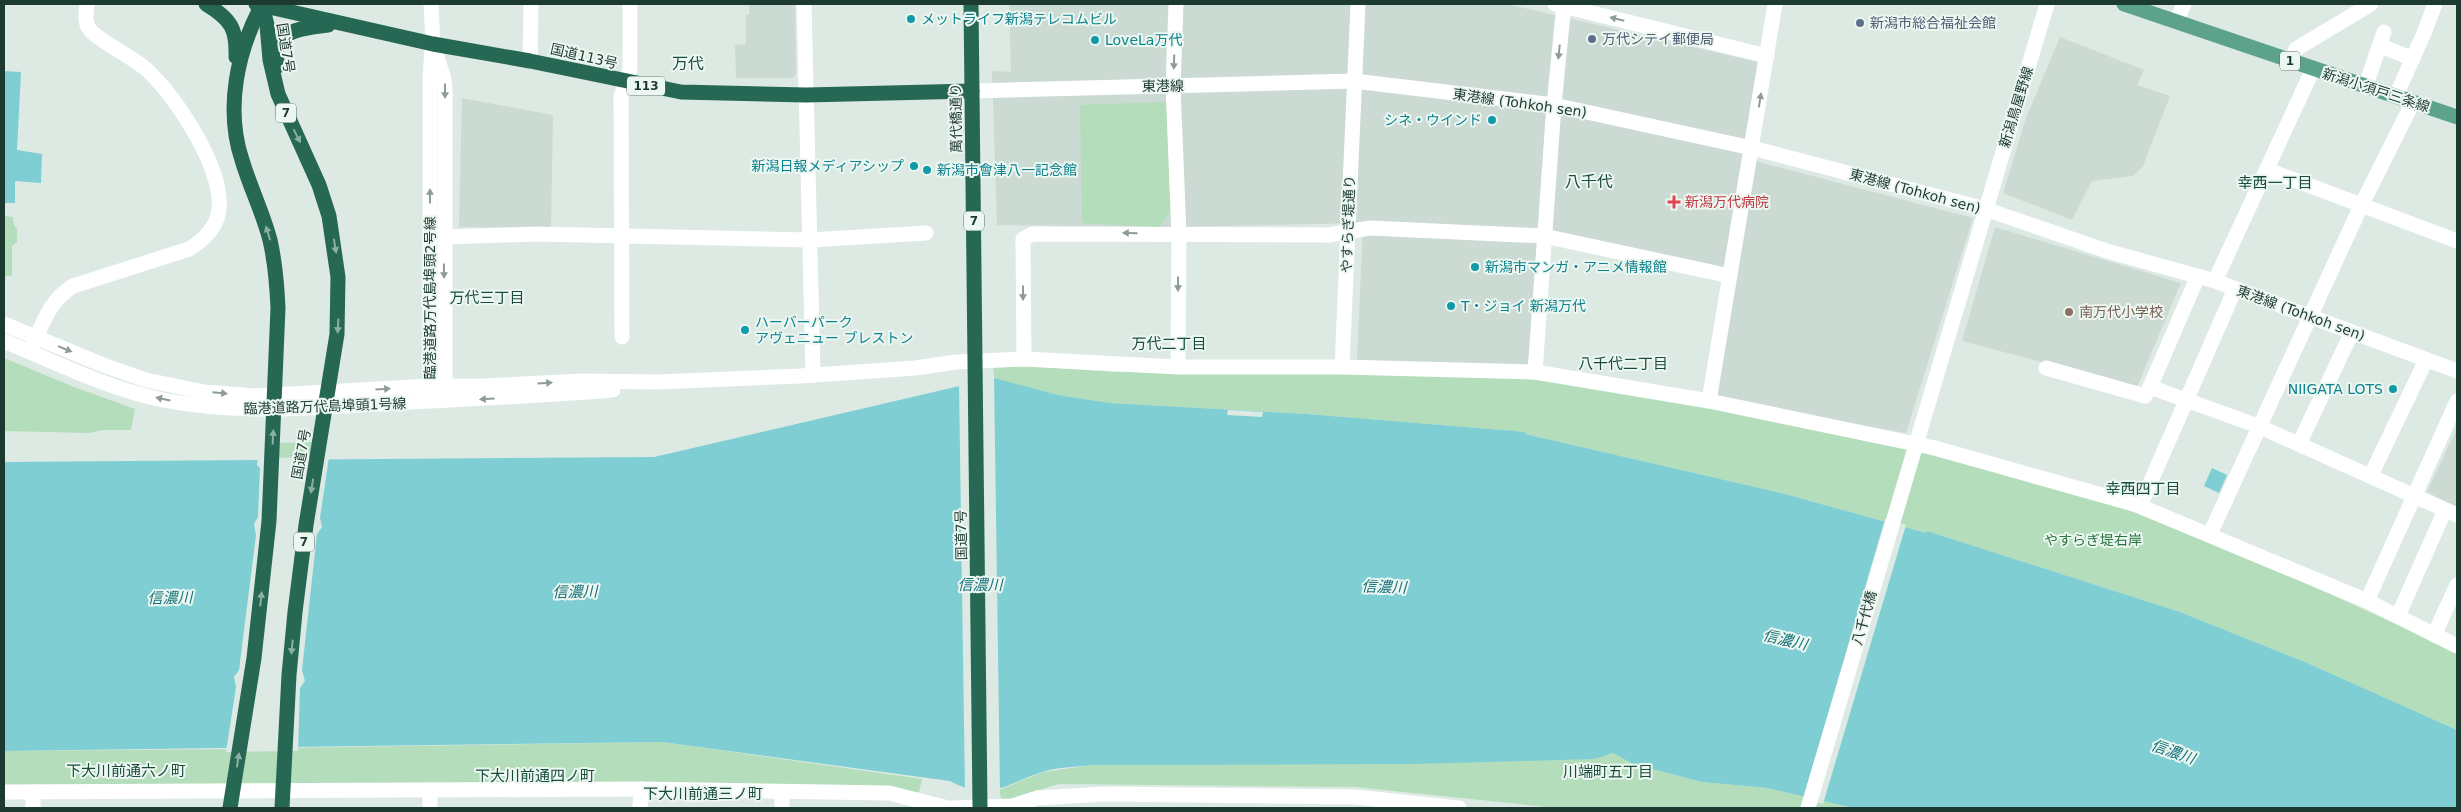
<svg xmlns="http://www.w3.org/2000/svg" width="2461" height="812" viewBox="0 0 2461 812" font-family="'DejaVu Sans','Noto Sans JP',sans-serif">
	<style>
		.built { fill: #cbdad2 }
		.green { fill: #b3ddbb }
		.water { fill: #7fced4 }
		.pier { fill: #dceae3 }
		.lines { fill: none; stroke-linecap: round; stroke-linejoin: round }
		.minor { stroke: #fff; stroke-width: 15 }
		.major { stroke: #5da38b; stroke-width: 15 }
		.highway { stroke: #276855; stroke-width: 15 }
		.oneway { fill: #8e9c98 }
		.oneway2 { fill: #8ab0a3 }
		.culture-dot { fill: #0f9aa8; stroke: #edf7f1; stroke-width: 2 }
		.service-dot { fill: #5c6f8a; stroke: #edf7f1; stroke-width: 2 }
		.health-dot { fill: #e0444e; stroke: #edf7f1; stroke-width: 2 }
		.education-dot { fill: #8d6e63; stroke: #edf7f1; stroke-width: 2 }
		.labels { text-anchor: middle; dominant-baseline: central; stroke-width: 4; stroke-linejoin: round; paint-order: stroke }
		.shield { fill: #edf7f1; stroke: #5b736a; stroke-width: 1 }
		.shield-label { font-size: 12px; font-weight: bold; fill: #1d3a30 }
		.culture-label { font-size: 14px; fill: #0d838f; stroke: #edf7f1; text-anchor: start }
		.service-label { font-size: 14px; fill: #4e5e75; stroke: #edf7f1; text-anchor: start }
		.street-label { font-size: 14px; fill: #1d3a30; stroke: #edf7f1 }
		.health-label { font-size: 14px; fill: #be3a42; stroke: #edf7f1; text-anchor: start }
		.education-label { font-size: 14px; fill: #785e54; stroke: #edf7f1; text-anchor: start }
		.park-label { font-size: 14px; fill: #25733d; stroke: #edf7f1 }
		.neighbourhood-label { font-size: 15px; fill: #184d3c; stroke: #edf7f1 }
		.water-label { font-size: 15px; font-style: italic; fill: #147179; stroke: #edf7f1 }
		.quarter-label { font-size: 16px; fill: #184d3c; stroke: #edf7f1 }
	</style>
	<rect width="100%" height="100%" fill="#dceae3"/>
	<g class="built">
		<polygon points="749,4 795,4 796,74 793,78 736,78 735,45 746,44 746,15 749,15"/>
		<polygon points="1009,4 1507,4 1762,63 1744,158 1973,218 1906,433 1715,398 1735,273 1541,231 1528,365 1357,361 1363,223 1171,227 997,225 992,71 1011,72"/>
		<polygon points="2060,37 2144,70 2137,85 2170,96 2143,166 2133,176 2092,181 2072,220 2003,193 2026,118"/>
		<polygon points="462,98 553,115 551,229 459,227"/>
		<polygon points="1995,227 2181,283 2137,387 1962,341"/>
		<polygon points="2457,428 2457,507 2427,492"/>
	</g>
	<g class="green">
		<polygon points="1163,102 1168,104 1170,212 1160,227 1082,223 1080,105"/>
		<polygon points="4,216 13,217 14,225 17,229 17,242 12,246 12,276 4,276"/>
		<polygon points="4,358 74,387 135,409 131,430 103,430 89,433 4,431"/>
		<polygon points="993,364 1115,372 1460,372 1583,384 1846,433 2106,501 2286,574 2457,652 2457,730 2305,662 2180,612 1927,531 1926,533 1785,494 1525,434 1525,432 1307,414 1110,403 1058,395 998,380 994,378"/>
		<polygon points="312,442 279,748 662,742 922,779 919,792 831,787 4,786 4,751 247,749 278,443"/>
		<polygon points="1613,753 1633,764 1702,782 1767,788 1854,808 1556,808 1356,787 1059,784 1002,801 999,790 1043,772 1092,765 1595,759"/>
	</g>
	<g class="water">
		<polygon points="4,71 21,72 17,150 42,154 41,183 15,181 15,203 4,203"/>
		<path d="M994,378L1058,395L1110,403L1307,414L1526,432L1525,434L1785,494L1926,533L1927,531L2180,612L2305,662L2457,730V808H1854L1767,788L1702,782L1633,764L1613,753L1595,759L1411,764L1092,765C1076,767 1058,767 1042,772C1006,784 989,802 950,781L662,742L4,751V462L654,457Z"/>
		<polygon points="2212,468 2227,475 2219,493 2204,486"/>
	</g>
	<g class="pier">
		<polygon points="994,375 1000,792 965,792 959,384"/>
		<polygon points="1228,410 1263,412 1262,417 1227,415"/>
		<polygon points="329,457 320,518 322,527 317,534 302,670 305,681 300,688 298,751 226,752 236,687 234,677 239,670 256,535 254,524 258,517 260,468 257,465 258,458"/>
		<polygon points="1885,519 1906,525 1823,804 1803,799"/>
	</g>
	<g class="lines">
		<g class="minor">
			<polyline points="431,4 433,44 444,79 445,90 445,386 441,395"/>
			<polyline points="804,4 813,375"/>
			<polyline points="1176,4 1173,86 1179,235 1178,367"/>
			<polyline points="1555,4 1767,56"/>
			<polyline points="2176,22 2184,4"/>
			<polyline points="2381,46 2413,59"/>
			<polyline points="432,49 430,77 430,386 435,395"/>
			<polyline points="530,61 531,4"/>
			<polyline points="2291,62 2296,49 2371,4"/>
			<polyline points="2366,85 2384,32"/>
			<polyline points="972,91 1354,81 1554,105 1752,148 1985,209 2107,251 2215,281 2457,371"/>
			<polyline points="2396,96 2424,33 2435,4"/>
			<polyline points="2268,170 2457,241"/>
			<polyline points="444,237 536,234 810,240 926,233"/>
			<polyline points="2198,276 2150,387 2258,426 2457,515"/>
			<polyline points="2215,281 2313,69"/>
			<polyline points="4,324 103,365 146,380 204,392 255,396 430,386 484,386 582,381 657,382 800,376 915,368 956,362 1024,359 1178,367 1342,367 1535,372 1709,401 1935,448 2137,505 2367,601 2457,646"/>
			<polyline points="622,337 621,96 630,69 630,4"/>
			<path d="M4,341C55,362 108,389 163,400C240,415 316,408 393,403C467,399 539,396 613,390"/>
			<path d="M32,347C43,323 50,300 73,286L189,249C202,241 214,231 218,215C228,174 176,96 146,69C132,57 98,40 90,30C84,22 86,13 87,4"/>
			<polyline points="1024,359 1023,239 1033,234 1329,235 1370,228 1544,236 1730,276"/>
			<polyline points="1342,367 1358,4"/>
			<polyline points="2046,368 2145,396 2150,387"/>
			<polyline points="1535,372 1554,105 1564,4"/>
			<polyline points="1709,401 1775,4"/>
			<polyline points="2299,444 2352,332"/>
			<polyline points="2371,475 2426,360"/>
			<polyline points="2140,506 2235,289"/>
			<polyline points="2210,534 2361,206 2413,102"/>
			<polyline points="2367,601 2457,401"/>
			<polyline points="2398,616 2445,510"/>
			<polyline points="2434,635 2457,585"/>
			<polyline points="4,792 641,789 889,793 948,808"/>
			<polyline points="33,792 33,808"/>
			<polyline points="430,808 430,790"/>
			<polyline points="640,808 641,789"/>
			<polyline points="782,808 782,793"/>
			<polyline points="951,808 1013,806 1037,798 1105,794 1356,797 1459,808"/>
			<polyline points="1808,808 2047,4"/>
		</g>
		<polyline class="major" points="2124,4 2457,117"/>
		<g class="highway">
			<path d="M206,4C231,19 237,29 236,57"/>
			<polyline points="256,4 433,44 530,61 681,92 806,95 972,91"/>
			<polyline points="971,4 980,808"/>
			<polyline points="262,5 267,25 270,60 278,94 319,185 329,216 338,277 337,334 306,525 295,612 289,675 282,808"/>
			<path d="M278,66C268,30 303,28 328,25"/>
			<path d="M230,808L254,658L269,521L278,308C277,285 275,262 270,240C263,213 250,187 242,160C225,109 237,51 262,5"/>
		</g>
	</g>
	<defs><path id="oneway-solid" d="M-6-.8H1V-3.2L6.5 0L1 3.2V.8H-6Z" transform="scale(1.25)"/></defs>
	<g class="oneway">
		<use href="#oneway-solid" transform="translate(1617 19) rotate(-166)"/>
		<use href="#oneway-solid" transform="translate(1559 52) rotate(96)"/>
		<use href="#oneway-solid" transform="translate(1174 62) rotate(92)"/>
		<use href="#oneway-solid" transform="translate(445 91) rotate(89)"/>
		<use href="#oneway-solid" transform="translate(1760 100) rotate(-81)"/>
		<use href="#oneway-solid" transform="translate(430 196) rotate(-90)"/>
		<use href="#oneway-solid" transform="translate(1130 233) rotate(-179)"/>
		<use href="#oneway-solid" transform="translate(444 271) rotate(89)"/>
		<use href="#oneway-solid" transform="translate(1178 284) rotate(90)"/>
		<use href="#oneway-solid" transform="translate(1023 293) rotate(90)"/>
		<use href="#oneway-solid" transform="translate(65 349) rotate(22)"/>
		<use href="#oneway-solid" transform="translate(545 383) rotate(-3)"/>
		<use href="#oneway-solid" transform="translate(383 389) rotate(-4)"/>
		<use href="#oneway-solid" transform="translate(220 393) rotate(5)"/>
		<use href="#oneway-solid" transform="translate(163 399) rotate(-168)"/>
		<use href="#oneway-solid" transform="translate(487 399) rotate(177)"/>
	</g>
	<g class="oneway2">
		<use href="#oneway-solid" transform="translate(297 136) rotate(63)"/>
		<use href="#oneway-solid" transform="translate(268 233) rotate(-107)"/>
		<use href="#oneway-solid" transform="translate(335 246) rotate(81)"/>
		<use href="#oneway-solid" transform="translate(338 326) rotate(93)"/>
		<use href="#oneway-solid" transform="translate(273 437) rotate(-87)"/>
		<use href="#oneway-solid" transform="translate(312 486) rotate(99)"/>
		<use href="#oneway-solid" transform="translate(261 599) rotate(-84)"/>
		<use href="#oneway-solid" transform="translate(292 647) rotate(96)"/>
		<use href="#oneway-solid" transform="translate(238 760) rotate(-81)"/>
	</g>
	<g class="culture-dot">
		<circle cx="911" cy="19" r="5"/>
		<circle cx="1095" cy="40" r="5"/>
		<circle cx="1492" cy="120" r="5"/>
		<circle cx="914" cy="166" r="5"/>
		<circle cx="927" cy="170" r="5"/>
		<circle cx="1475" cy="267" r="5"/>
		<circle cx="1451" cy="306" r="5"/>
		<circle cx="745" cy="330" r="5"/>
		<circle cx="2393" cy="389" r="5"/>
	</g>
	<g class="service-dot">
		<circle cx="1860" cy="23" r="5"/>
		<circle cx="1592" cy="39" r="5"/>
	</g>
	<path class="health-dot" d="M1671.5 194.5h5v5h5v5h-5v5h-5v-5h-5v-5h5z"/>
	<circle class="education-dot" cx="2069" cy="312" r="5"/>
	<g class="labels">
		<g class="shield">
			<rect x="2280" y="51.5" width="20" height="19" rx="4"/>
			<rect x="627" y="76.5" width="38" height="19" rx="4"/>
			<rect x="276" y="103.5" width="20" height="19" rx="4"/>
			<rect x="964" y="211.5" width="20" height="19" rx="4"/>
			<rect x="294" y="532.5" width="20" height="19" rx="4"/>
		</g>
		<g class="shield-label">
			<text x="2290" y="61">1</text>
			<text x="646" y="86">113</text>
			<text x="286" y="113">7</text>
			<text x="974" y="221">7</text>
			<text x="304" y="542">7</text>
		</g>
		<g class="culture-label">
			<text x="921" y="19">メットライフ新潟テレコムビル</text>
			<text x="1105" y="40">LoveLa万代</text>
			<text x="1482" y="120" text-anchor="end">シネ・ウインド</text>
			<text x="904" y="166" text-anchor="end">新潟日報メディアシップ</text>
			<text x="937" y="170">新潟市會津八一記念館</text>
			<text x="1485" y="267">新潟市マンガ・アニメ情報館</text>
			<text x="1461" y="306">T・ジョイ 新潟万代</text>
			<text x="755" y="322">ハーバーパーク<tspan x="755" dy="16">アヴェニュー ブレストン</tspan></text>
			<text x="2383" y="389" text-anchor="end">NIIGATA LOTS</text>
		</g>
		<g class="service-label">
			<text x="1870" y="23">新潟市総合福祉会館</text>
			<text x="1602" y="39">万代シテイ郵便局</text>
		</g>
		<g class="street-label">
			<text transform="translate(286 48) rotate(81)">国道7号</text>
			<text transform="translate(584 56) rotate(13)">国道113号</text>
			<text transform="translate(1163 86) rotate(-1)">東港線</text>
			<text transform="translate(2376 90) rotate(18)">新潟小須戸三条線</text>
			<text transform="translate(1520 103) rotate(8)">東港線 (Tohkoh sen)</text>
			<text transform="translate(2016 107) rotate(-73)">新潟鳥屋野線</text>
			<text transform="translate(956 118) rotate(-91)">萬代橋通り</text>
			<text transform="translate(1915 191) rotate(15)">東港線 (Tohkoh sen)</text>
			<text transform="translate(1348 224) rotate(-88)">やすらぎ堤通り</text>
			<text transform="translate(430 298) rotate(-90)">臨港道路万代島埠頭2号線</text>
			<text transform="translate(2301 313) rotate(20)">東港線 (Tohkoh sen)</text>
			<text transform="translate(325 406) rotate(-2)">臨港道路万代島埠頭1号線</text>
			<text transform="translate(301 454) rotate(-80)">国道7号</text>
			<text transform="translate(961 535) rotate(-91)">国道7号</text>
			<text transform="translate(1864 618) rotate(-74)">八千代橋</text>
		</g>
		<g class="health-label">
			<text x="1685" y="202">新潟万代病院</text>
		</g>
		<g class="education-label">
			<text x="2079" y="312">南万代小学校</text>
		</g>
		<g class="park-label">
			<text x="2093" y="540">やすらぎ堤右岸</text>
		</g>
		<g class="neighbourhood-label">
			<text x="2275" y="183">幸西一丁目</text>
			<text x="487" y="298">万代三丁目</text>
			<text x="1169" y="344">万代二丁目</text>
			<text x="1623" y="364">八千代二丁目</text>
			<text x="2143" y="489">幸西四丁目</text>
			<text x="126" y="771">下大川前通六ノ町</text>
			<text x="1608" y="772">川端町五丁目</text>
			<text x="535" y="776">下大川前通四ノ町</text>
			<text x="703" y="794">下大川前通三ノ町</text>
		</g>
		<g class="water-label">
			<text x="980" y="585">信濃川</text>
			<text transform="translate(1384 587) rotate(2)">信濃川</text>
			<text transform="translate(575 592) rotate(-1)">信濃川</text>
			<text transform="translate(170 598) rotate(-1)">信濃川</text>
			<text transform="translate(1785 640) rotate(13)">信濃川</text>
			<text transform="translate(2173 752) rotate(19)">信濃川</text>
		</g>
		<g class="quarter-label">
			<text x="688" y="63">万代</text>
			<text x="1589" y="181">八千代</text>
		</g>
	</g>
	<rect width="2461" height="812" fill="none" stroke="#1d3a30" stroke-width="10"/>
</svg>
